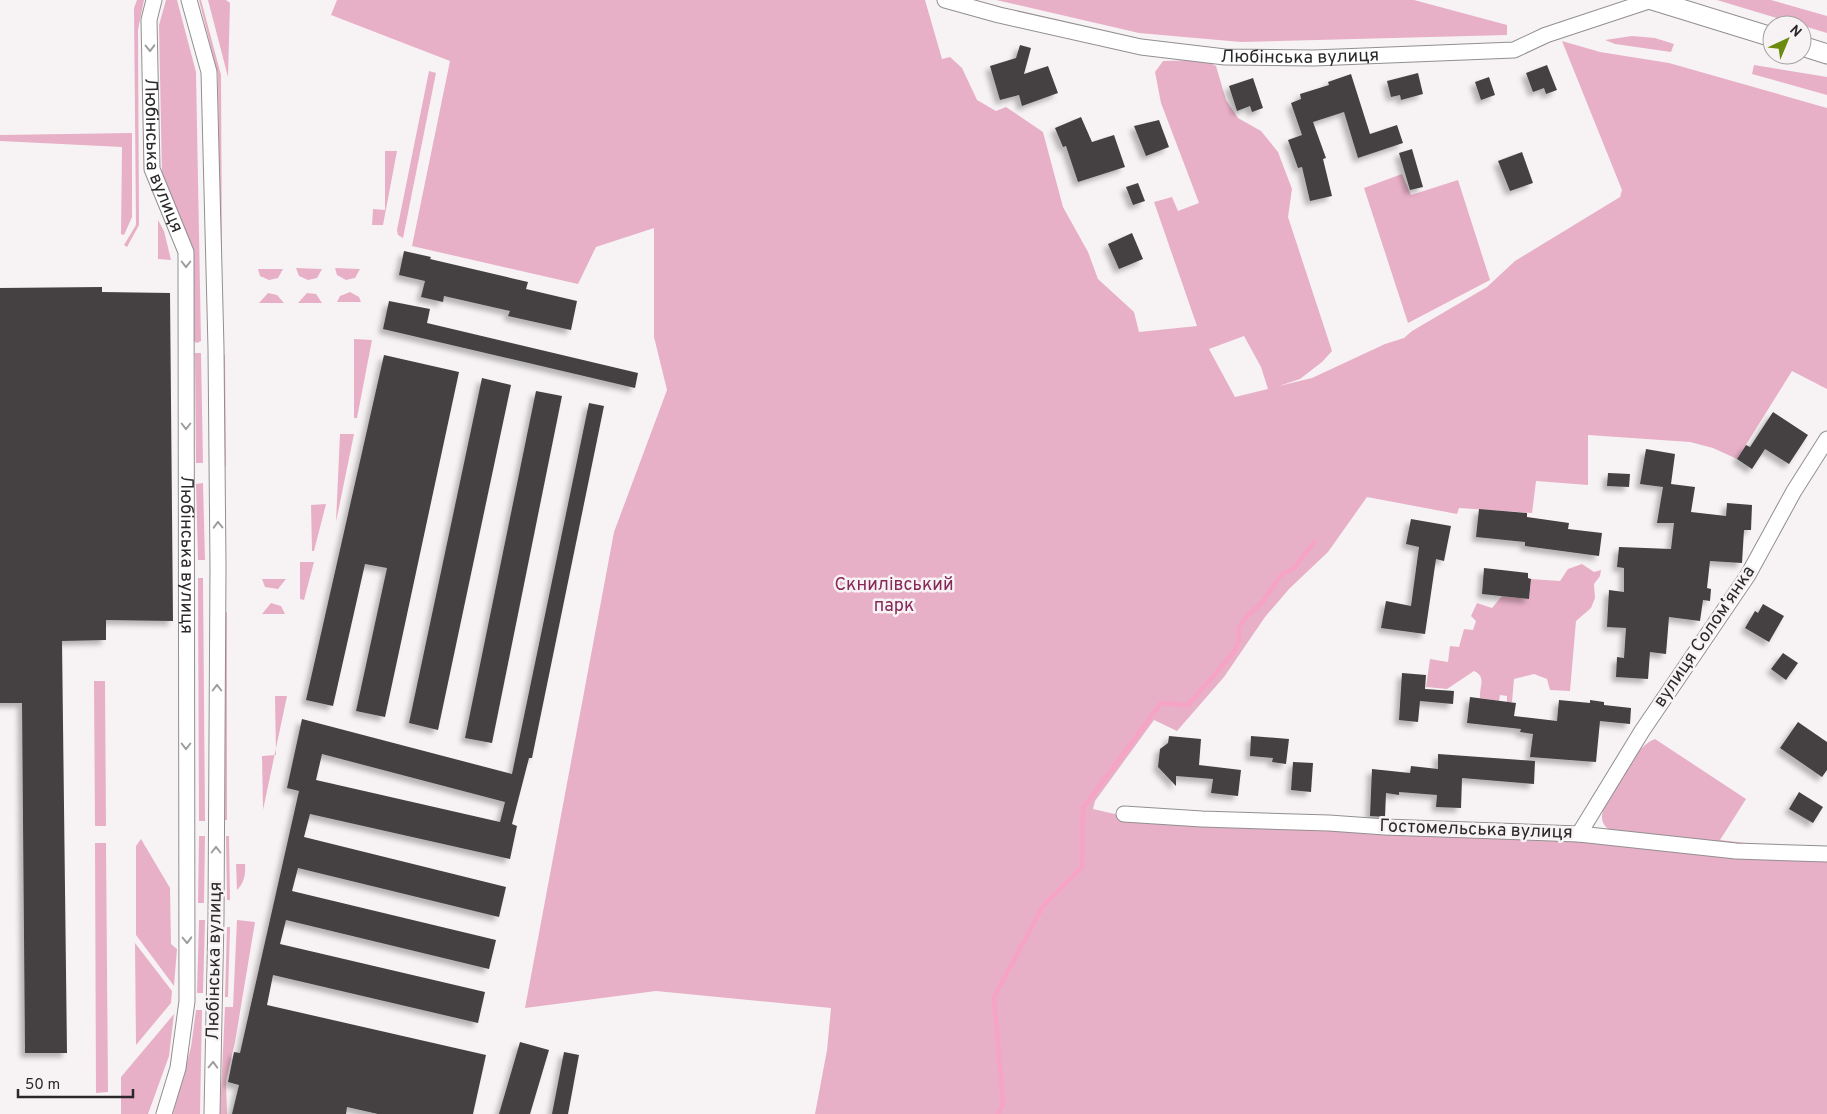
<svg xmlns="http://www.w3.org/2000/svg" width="1827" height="1114" viewBox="0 0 1827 1114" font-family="Overpass,sans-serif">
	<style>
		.green { fill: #e8b0c6; fill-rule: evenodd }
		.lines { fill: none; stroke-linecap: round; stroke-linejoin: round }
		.stream { stroke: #f6a3c6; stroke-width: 4.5 }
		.building { fill: #444142; fill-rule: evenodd; filter: url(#shadow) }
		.minor-casing { stroke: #928f90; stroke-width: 17 }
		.major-casing { stroke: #928f90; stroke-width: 21 }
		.minor { stroke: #fff; stroke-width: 15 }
		.major { stroke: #fff; stroke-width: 19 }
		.oneway { stroke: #9f9e9f }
		.labels { text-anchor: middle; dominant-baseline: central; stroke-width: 5; stroke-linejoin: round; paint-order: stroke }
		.street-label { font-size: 18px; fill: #2a2829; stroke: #f7f3f4 }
		.park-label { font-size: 18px; fill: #862858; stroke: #f7f3f4 }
	</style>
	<defs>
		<filter id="shadow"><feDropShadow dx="-4.5" dy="4.5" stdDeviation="2.5" flood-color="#0004"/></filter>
	</defs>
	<rect width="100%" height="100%" fill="#f7f3f4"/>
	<g class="green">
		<polygon points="137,0 144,0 138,30 139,225 127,247 124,245 136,225 134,8"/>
		<polygon points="166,0 177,0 196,72 201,341 197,343 194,341 192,253 162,178 159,25"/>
		<polygon points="199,0 201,0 221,75 222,270 220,270 218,75"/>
		<polygon points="208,0 226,0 230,3 228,77"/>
		<path d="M337,0H925L942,59L950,57L962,68L977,100L996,111L1006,107L1043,132L1063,207L1088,252L1098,279L1134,312L1139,332L1197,326L1154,202L1172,197L1178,211L1199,203L1161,103L1155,72L1163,61L1205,60L1216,66L1226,100L1238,118L1261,131L1278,152L1292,189L1288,217L1332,351L1322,362L1300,379L1279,386L1312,378L1385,344L1404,338L1412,331L1487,287L1515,261L1620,197L1622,190L1562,41L1600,52L1669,63L1827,108V389L1792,371L1737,459L1713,448L1690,442L1588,435V485L1536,481L1532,513L1459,508L1457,514L1367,497L1328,552L1289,589L1265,617L1224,677L1177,731L1154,720L1095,801L1093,809L1119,815L1539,841H1610L1827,858V1114H815L827,1050L831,1008L656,991L525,1008L614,532L667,390L654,337V228L596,247L578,284L412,246L450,61L331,15ZM1244,336L1261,367L1268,389L1235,397L1209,349Z"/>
		<polygon points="996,0 1414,0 1507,25 1507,35 1241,42 1139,33"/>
		<polygon points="1717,0 1771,0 1827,16 1827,33"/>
		<polygon points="1632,36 1655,38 1674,44 1671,52 1615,44 1605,40"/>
		<polygon points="1754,65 1827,77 1827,95 1752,74"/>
		<polygon points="429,71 436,73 403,238 398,235 397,230"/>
		<polygon points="132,133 132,217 124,235 121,234 122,147 0,141 0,135"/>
		<polygon points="385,151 397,151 383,225 372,225 373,209 385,210"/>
		<polygon points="1402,174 1411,195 1458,180 1490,280 1408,323 1364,188"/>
		<polygon points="158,220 164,231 171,260 158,259"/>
		<polygon points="296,268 322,269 317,278 308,280 299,276"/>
		<polygon points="335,268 360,269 355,278 346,280 337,275"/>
		<polygon points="258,269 283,269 278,278 269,280 260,276"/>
		<polygon points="350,292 359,297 361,302 337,302 340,296"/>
		<polygon points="268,293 277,295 284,303 259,303"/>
		<polygon points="307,293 316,294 322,303 298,303"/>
		<polygon points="354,339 372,340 357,418 354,418"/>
		<polygon points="195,353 201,353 203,463 196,463"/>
		<polygon points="222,355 225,355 226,466 223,466"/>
		<polygon points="340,434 354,434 336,522"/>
		<polygon points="203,483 205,560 198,560 196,484"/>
		<polygon points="326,504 314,551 312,551 311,505"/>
		<polygon points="300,562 314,562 304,600 300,599"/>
		<path d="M1582,564L1594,572L1601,570L1600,576L1594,584L1595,598L1591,608L1576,621L1570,691L1550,690L1547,679L1534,674L1514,679L1512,702H1507V696L1500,695L1499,701L1480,698C1479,687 1487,677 1474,671L1447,689L1426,687L1430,659L1448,662L1450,646L1459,647L1464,629L1473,630L1476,621L1471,616L1477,603L1492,608L1502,596L1529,599L1531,579L1560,581L1568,569Z"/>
		<polygon points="198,578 203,578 205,821 199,821"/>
		<polygon points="262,579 286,579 278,589 265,587"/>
		<polygon points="271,603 281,606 285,614 262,614"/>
		<polygon points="227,612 227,820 224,820 223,613"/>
		<polygon points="94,681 105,681 106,826 95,826"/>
		<polygon points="275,696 287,696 263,810 262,756 276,755"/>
		<path d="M1655,739L1746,799L1720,840L1755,844V847L1616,834C1609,830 1602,826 1602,817C1603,798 1637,744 1655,739Z"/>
		<polygon points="199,836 205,836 204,903 198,903"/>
		<polygon points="226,836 229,836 230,900 227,900"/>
		<polygon points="141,839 170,888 171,944 177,949 174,986 136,935 136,846"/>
		<polygon points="95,843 106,843 108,1092 96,1093"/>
		<path d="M236,864H245C246,874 244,883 237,890Z"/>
		<polygon points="199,920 205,920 203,993 197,993"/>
		<polygon points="237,920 255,922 235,1042 226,1081 227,1114 220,1114 225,1007 233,1007"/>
		<polygon points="227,927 230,927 228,997 225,997"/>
		<polygon points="135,943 172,991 171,1003 136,1045"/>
		<polygon points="196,1010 202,1010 200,1114 173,1114 191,1047"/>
		<polygon points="174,1014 169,1056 148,1114 121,1114 121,1077"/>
	</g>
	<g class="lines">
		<polyline class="stream" points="998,1114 1003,1103 994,997 1043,906 1082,867 1083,808 1161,703 1188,705 1234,652 1239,640 1239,627 1249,614 1262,603 1281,575 1294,568 1314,542"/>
	</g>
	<g class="building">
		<polygon points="1020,45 1031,48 1024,74 1048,66 1058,93 1022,106 1019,95 1000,100 990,66 1016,58"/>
		<polygon points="1547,65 1557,90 1546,94 1544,88 1533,92 1526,73"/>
		<polygon points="1418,73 1423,94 1401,100 1400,95 1391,97 1387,81"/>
		<polygon points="1351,74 1370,134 1397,125 1403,143 1358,158 1344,112 1313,122 1326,158 1323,159 1332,196 1310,201 1302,167 1298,168 1288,140 1302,135 1291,103 1301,99 1300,94 1329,85 1328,82"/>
		<polygon points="1489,77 1495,95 1481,100 1475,82"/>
		<polygon points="1253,78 1263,108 1252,112 1250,106 1237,111 1229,86"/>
		<polygon points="1081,117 1092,142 1114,135 1125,167 1078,182 1066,146 1063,147 1055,128"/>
		<polygon points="1159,120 1169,147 1146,156 1134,126"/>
		<polygon points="1412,149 1423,187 1410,190 1399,153"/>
		<polygon points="1522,152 1533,183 1510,191 1498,161"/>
		<polygon points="1138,183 1145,201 1133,205 1126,187"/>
		<polygon points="1132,233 1143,259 1119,269 1108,244"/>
		<polygon points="404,251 431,257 430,259 528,282 526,289 577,301 571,330 508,316 510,311 444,296 443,302 421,297 425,281 399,275"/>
		<polygon points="102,287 102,292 170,293 173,621 106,620 106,640 62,641 67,1053 25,1053 22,703 0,703 0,288"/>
		<polygon points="389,301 430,309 427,323 638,373 635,388 383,329"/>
		<polygon points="384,355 459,372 385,717 356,711 387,568 365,564 333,706 306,700"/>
		<polygon points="482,378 511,385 438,730 409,723"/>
		<polygon points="536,391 562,396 492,743 465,738"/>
		<path d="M589,403L604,406L532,758H529L512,824L517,826L510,859L310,814L304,837L506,887L499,917L298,868L292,891L496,940L489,969L286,920L280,944L485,992L478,1023L273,975L267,1005L486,1055L473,1114H378L347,1107L346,1114H232L239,1085L228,1082L234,1052L240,1053L299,791L287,788L302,719L512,774ZM322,754L505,802L500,822L316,780Z"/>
		<polygon points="1773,412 1808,435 1789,464 1765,449 1752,469 1737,459 1746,445 1750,447"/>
		<polygon points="1646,449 1675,454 1671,484 1695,487 1691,512 1726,516 1727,503 1752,505 1751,530 1744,530 1742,563 1710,561 1707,588 1711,589 1710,601 1703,600 1700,621 1669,617 1666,654 1650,652 1648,679 1616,677 1617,657 1624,658 1626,628 1607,627 1609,590 1624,592 1624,568 1617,567 1619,547 1671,549 1674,523 1657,523 1663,487 1640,484"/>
		<polygon points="1608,473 1630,474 1629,487 1607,486"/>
		<polygon points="1479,509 1527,513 1527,517 1569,523 1568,529 1602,533 1599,556 1525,546 1525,542 1476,537"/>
		<polygon points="1411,519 1451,526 1444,561 1436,559 1425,634 1381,628 1386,601 1411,606 1419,547 1406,544"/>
		<polygon points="1484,568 1528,573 1528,578 1531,579 1529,599 1482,594"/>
		<polygon points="1763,604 1784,616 1769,642 1745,628 1755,611 1758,613"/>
		<polygon points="1783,653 1798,663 1786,680 1771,669"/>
		<polygon points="1402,673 1426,675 1425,689 1454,691 1453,704 1420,701 1418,722 1399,720"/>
		<polygon points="1470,697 1516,703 1514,716 1557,721 1559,700 1590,703 1590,700 1604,702 1604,705 1631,708 1630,724 1600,721 1596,762 1530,757 1533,734 1520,732 1521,729 1467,723"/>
		<polygon points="1798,722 1827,742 1827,770 1822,777 1780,748"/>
		<polygon points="1169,736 1201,739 1199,765 1241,770 1238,796 1211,793 1213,779 1176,776 1176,786 1158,767 1160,749 1168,743"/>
		<polygon points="1251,736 1289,739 1286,764 1272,762 1273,758 1250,756"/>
		<polygon points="1438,754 1535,761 1534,784 1462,778 1461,808 1436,807 1437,795 1399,792 1399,795 1386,793 1385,817 1370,816 1372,769 1410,773 1411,766 1438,769"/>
		<polygon points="1293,762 1313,763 1311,792 1291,790"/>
		<polygon points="1799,792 1823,807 1813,823 1789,809"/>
		<polygon points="520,1042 549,1050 530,1114 499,1114"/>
		<polygon points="564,1052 579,1055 568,1114 552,1114"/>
	</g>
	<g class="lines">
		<defs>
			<g id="minor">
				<path id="s1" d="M154,0L149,20L152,169L186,252L187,1001L178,1068L164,1114"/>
				<polyline points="189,0 209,72 216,348 218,567 216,917 212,1114"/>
				<path id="s2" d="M945,0L999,15L1141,47L1225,57L1314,58L1514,50L1546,35L1652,0"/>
				<polyline points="1124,814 1202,819 1329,823 1385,827 1579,834 1736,851 1827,854"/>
				<polyline points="1579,834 1642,731 1748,575 1794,491 1827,439"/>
			</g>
			<g id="major">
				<polyline points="1652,0 1772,37"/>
				<polyline points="1802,46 1827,54"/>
			</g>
		</defs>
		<use href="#minor" class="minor-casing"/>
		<use href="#major" class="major-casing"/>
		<use href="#minor" class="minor"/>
		<use href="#major" class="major"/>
	</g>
	<defs><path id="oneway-chevron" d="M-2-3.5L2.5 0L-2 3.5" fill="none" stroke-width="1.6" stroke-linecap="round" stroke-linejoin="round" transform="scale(1.25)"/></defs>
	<g class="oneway">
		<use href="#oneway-chevron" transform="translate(150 48) rotate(89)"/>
		<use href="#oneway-chevron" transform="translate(186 264) rotate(90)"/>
		<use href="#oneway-chevron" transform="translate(186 426) rotate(90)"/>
		<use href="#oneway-chevron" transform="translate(218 525) rotate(-91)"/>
		<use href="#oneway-chevron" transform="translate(217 688) rotate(-90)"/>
		<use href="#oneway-chevron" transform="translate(186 746) rotate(90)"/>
		<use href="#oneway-chevron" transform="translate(216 850) rotate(-90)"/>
		<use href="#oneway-chevron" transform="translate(187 940) rotate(89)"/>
		<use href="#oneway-chevron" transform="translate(213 1065) rotate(-88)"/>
	</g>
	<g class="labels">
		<g class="street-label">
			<text stroke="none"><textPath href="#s2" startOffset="361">Любінська вулиця</textPath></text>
			<text stroke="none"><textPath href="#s1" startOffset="158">Любінська вулиця</textPath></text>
			<text stroke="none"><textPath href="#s1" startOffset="562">Любінська вулиця</textPath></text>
			<text transform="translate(1705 637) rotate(-56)">вулиця Соломʼянка</text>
			<text transform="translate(1476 830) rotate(2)">Гостомельська вулиця</text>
			<text transform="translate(215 961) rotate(-89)">Любінська вулиця</text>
		</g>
		<g class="park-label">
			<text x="894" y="585">Скнилівський<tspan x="894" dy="21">парк</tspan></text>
		</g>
	</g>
	<g transform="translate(1787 40) rotate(44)"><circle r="24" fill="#f7f3f4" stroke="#a5a2a3"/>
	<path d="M0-4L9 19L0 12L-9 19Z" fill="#6a8b0e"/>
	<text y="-8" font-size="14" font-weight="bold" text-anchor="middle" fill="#2a2829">N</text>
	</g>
	<path d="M18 1089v8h115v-8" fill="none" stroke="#2a2829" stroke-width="2.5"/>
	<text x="25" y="1089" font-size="15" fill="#2a2829" stroke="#f7f3f4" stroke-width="4" paint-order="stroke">50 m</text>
</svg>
